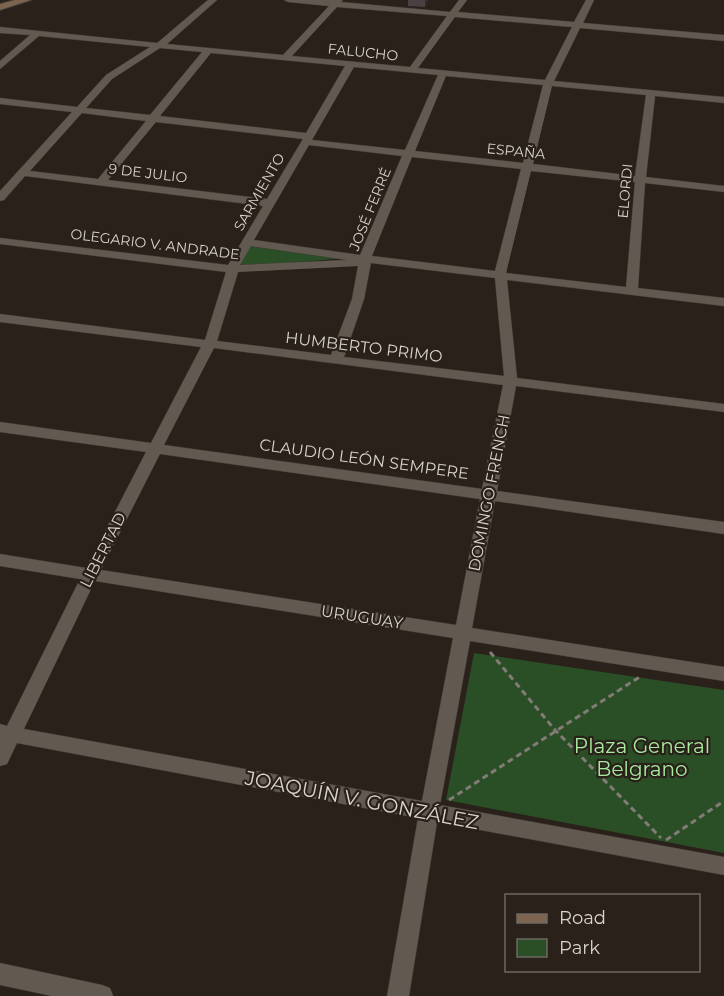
<svg xmlns="http://www.w3.org/2000/svg" width="724" height="996" viewBox="0 0 724 996" font-family="Montserrat,sans-serif">
	<style>
		.green { fill: #2a4e26 }
		.lines { fill: none; stroke-linecap: round; stroke-linejoin: round }
		.minor-casing { stroke: #423b35; stroke-width: 1 }
		.secondary-casing { stroke: #423b35; stroke-width: 2 }
		.path { stroke: #837c76; stroke-width: 3; stroke-dasharray: 6 4; stroke-linecap: butt }
		.minor { fill: #625951; fill-rule: evenodd }
		.secondary { fill: #7c644e; fill-rule: evenodd }
		.wall { fill: #4a3f42 }
		.shaded-wall { fill: #362c2c }
		.labels { text-anchor: middle; dominant-baseline: central; stroke-width: 4.5; stroke-linejoin: round; paint-order: stroke }
		.far-street-label { font-size: 14px; fill: #d8d3ce; stroke: #29211a }
		.street-label { font-size: 16px; fill: #d8d3ce; stroke: #29211a }
		.near-park-label { font-size: 20px; fill: #a5ea9d; stroke: #29211a }
		.near-street-label { font-size: 20px; fill: #d8d3ce; stroke: #29211a }
	</style>
	<rect width="100%" height="100%" fill="#29211a"/>
	<g class="green">
		<polygon points="250,245 344,258 245,267 240,264"/>
		<polygon points="474,653 724,690 724,853 446,800"/>
	</g>
	<g class="lines">
		<defs>
			<g id="minor">
				<path d="M208,0H217L167,44L283,55L329,6L288,2L284,0H343L341,2L450,12L459,0H467L458,12L574,22L586,0H594L583,23L724,35V41L580,28L554,81L724,97V103L655,96L646,177L724,186V192L645,183L638,288L724,298V306L507,280L517,378L724,404V412L516,386L497,491L724,522V534L495,501L472,628L724,667V681L470,641L440,805L724,857V875L437,822L409,996H387L418,818L17,743L7,764L0,766V724L7,726L80,579L0,566V554L86,568L146,452L0,432V422L151,443L201,347L0,322V314L205,340L226,272L0,244V238L228,265L263,206L25,176L4,200L0,201V191L72,112L0,104V98L77,107L106,75L150,47L39,36L0,69V61L30,35L0,33V27L157,43ZM337,7L447,16L410,67L292,56ZM455,17L572,27L545,80L418,68ZM160,48L202,52L150,115L86,108L112,79ZM211,53L345,66L306,133L160,116ZM354,67L438,75L405,150L312,140ZM446,76L543,85L523,163L415,151ZM552,86L646,95L635,176L533,164ZM82,113L146,121L98,179L30,171ZM156,122L303,139L267,199L108,180ZM309,145L402,156L360,255L254,240ZM412,157L521,169L495,271L372,256ZM531,171L635,182L626,287L506,273ZM251,246L347,260L240,265ZM371,263L495,278L504,376L344,357L364,299ZM358,266L352,299L331,355L217,341L238,272ZM214,348L503,385L482,489L164,445ZM160,454L480,499L456,625L101,570ZM95,581L453,638L422,801L24,729Z"/>
				<polygon points="0,963 102,985 110,988 113,996 52,996 0,985"/>
			</g>
			<polygon id="secondary" points="15,0 31,0 0,10 0,4"/>
		</defs>
		<use href="#minor" class="minor-casing"/>
		<use href="#secondary" class="secondary-casing"/>
		<g class="path">
			<polyline points="490,652 555,730 661,838"/>
			<polyline points="449,800 641,676"/>
			<polyline points="666,840 724,801"/>
		</g>
		<use href="#minor" class="minor"/>
		<use href="#secondary" class="secondary"/>
	</g>
	<polygon class="wall" points="408,0 428,0 425,7 408,6"/>
	<polygon class="shaded-wall" points="425,0 428,0 425,7"/>
	<g class="labels">
		<g class="far-street-label">
			<text transform="translate(363 52) rotate(6)">FALUCHO</text>
			<text transform="translate(516 151) rotate(6)">ESPAÑA</text>
			<text transform="translate(148 173) rotate(7)">9 DE JULIO</text>
			<text transform="translate(625 191) rotate(-85)">ELORDI</text>
			<text transform="translate(259 192) rotate(-60)">SARMIENTO</text>
			<text transform="translate(370 209) rotate(-68)">JOSÉ FERRÉ</text>
			<text transform="translate(155 244) rotate(7)">OLEGARIO V. ANDRADE</text>
		</g>
		<g class="street-label">
			<text transform="translate(364 347) rotate(7)">HUMBERTO PRIMO</text>
			<text transform="translate(364 459) rotate(8)">CLAUDIO LEÓN SEMPERE</text>
			<text transform="translate(489 493) rotate(-79)">DOMINGO FRENCH</text>
			<text transform="translate(103 550) rotate(-63)">LIBERTAD</text>
			<text transform="translate(362 617) rotate(9)">URUGUAY</text>
		</g>
		<g class="near-park-label">
			<text x="642" y="746">Plaza General<tspan x="642" dy="23">Belgrano</tspan></text>
		</g>
		<g class="near-street-label">
			<text transform="translate(362 800) rotate(11)">JOAQUÍN V. GONZÁLEZ</text>
		</g>
	</g>
	<rect x="505" y="894" width="195" height="78" fill="#29211a" stroke="#6f6862" stroke-width="1.5"/>
	<rect x="517" y="914" width="30" height="9" fill="#7c644e" stroke="#6f6862" stroke-width="1.5"/>
	<text x="559" y="924" font-size="18" fill="#d8d3ce">Road</text>
	<rect x="517" y="939" width="30" height="18" fill="#2a4e26" stroke="#6f6862" stroke-width="1.5"/>
	<text x="559" y="954" font-size="18" fill="#d8d3ce">Park</text>
</svg>
